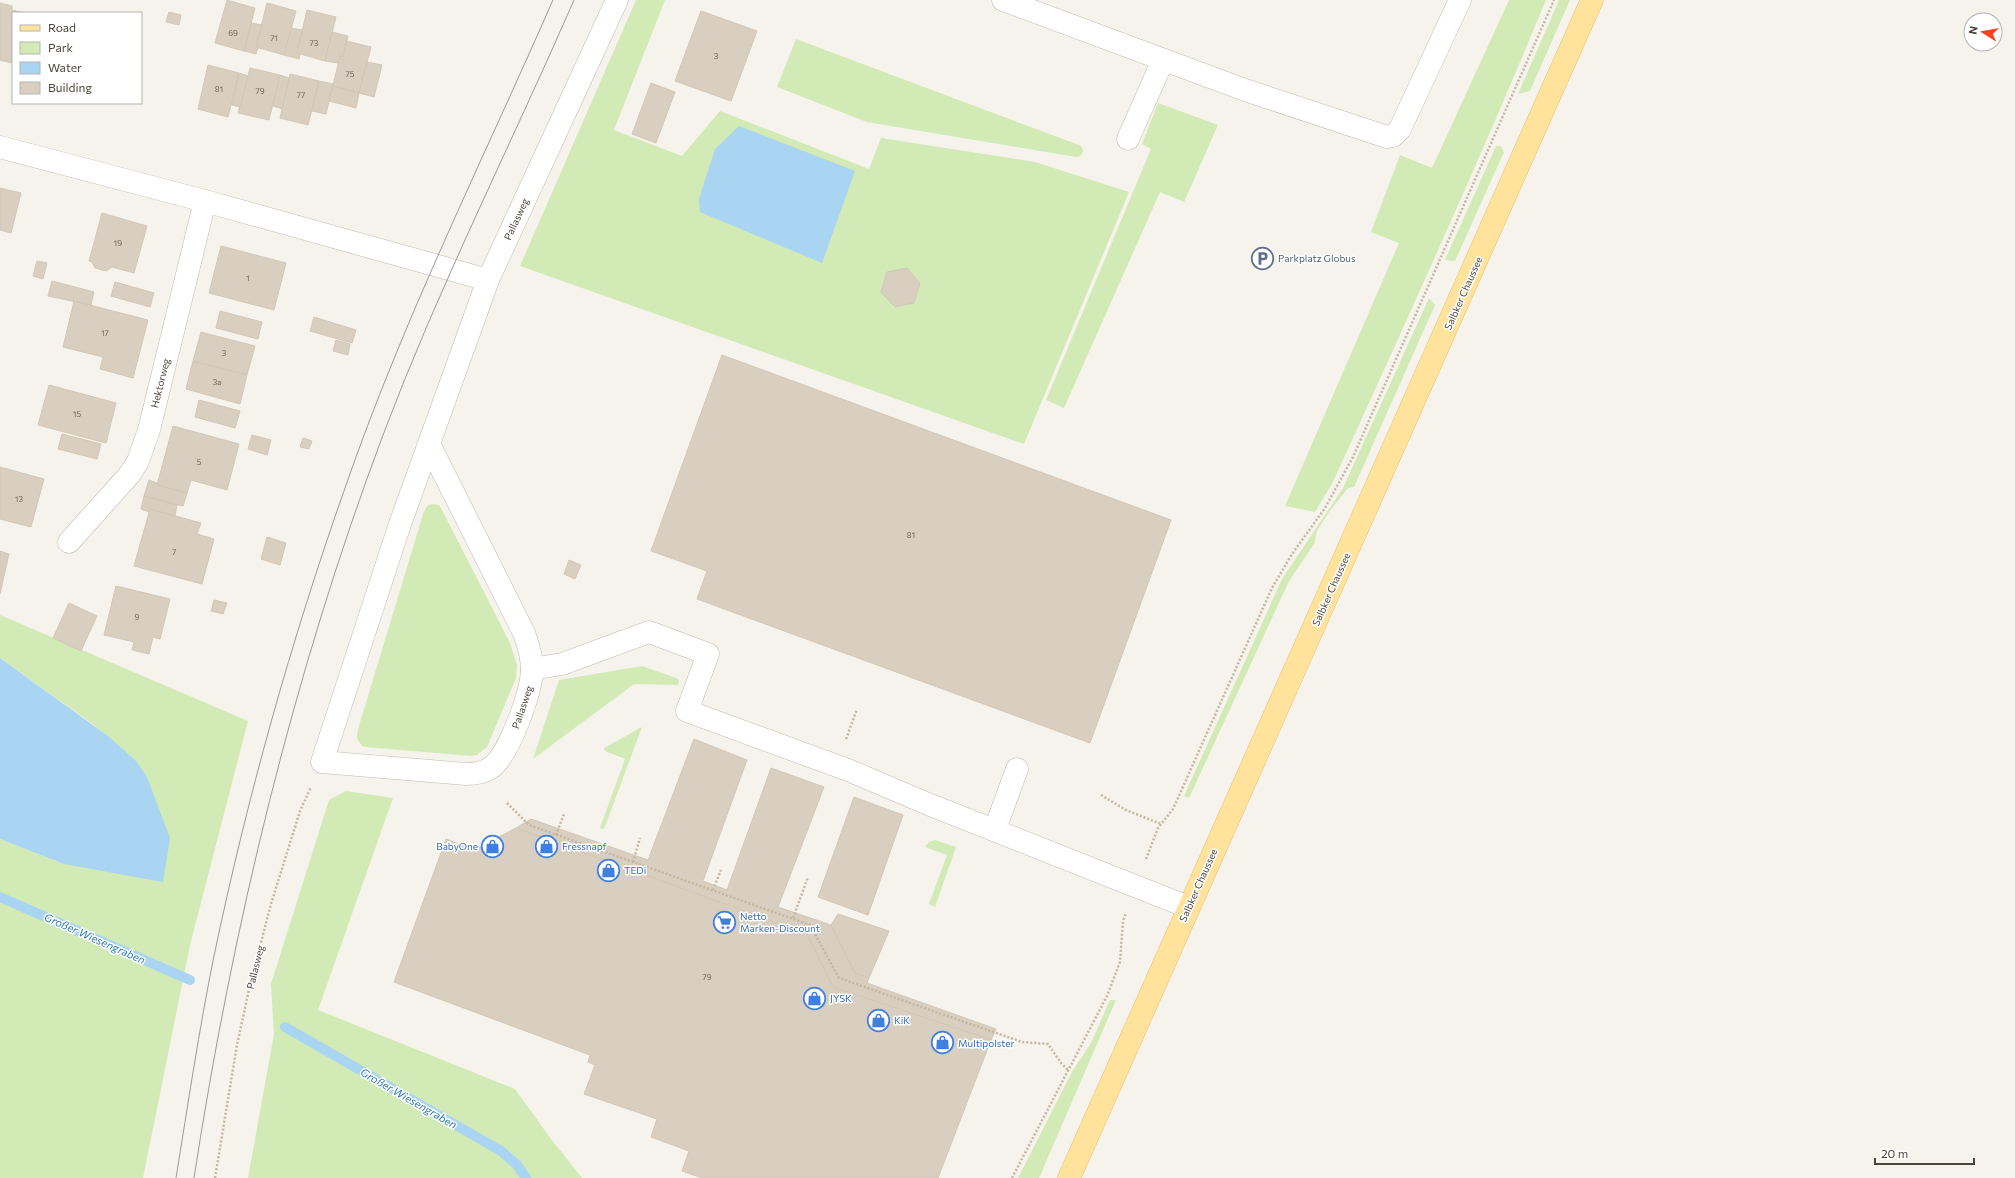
<svg xmlns="http://www.w3.org/2000/svg" width="2015" height="1178" viewBox="0 0 2015 1178" font-family="Commissioner,sans-serif">
	<style>
		.green { fill: #d2eab5 }
		.water { fill: #a9d4f2 }
		.lines { fill: none; stroke-linecap: round; stroke-linejoin: round }
		.stream { stroke: #a9d4f2; stroke-width: 10 }
		.building { fill: #d8cfc1; stroke: #d3c7b4 }
		.minor-casing { stroke: #c2bbae; stroke-width: 23 }
		.major-casing { stroke: #e6c16a; stroke-width: 23 }
		.path { stroke: #c4b79f; stroke-width: 2.5; stroke-dasharray: 2 2; stroke-linecap: butt }
		.minor { stroke: #fff; stroke-width: 22 }
		.major { stroke: #ffe39c; stroke-width: 22 }
		.tram { stroke: #9a9a9a; stroke-width: 1 }
		.labels { text-anchor: middle; dominant-baseline: central; stroke-width: 3; stroke-linejoin: round; paint-order: stroke }
		.number-label { font-size: 8px; fill: #6e675b }
		.street-label { font-size: 10px; fill: #4b4439; stroke: #fff }
		.service-label { font-size: 10px; fill: #4e5e75; stroke: #fff; text-anchor: start }
		.shop-label { font-size: 10px; fill: #366cbe; stroke: #fff; text-anchor: start }
		.water-label { font-size: 11px; font-style: italic; fill: #2e7ab2; stroke: #fff }
	</style>
	<rect width="100%" height="100%" fill="#f6f3ec"/>
	<g class="green">
		<polygon points="636,0 665,0 614,130 682,156 720,111 869,169 881,138 1035,162 1129,192 1024,444 520,266"/>
		<path d="M1509,0H1546C1479,162 1406,322 1333,482L1315,512L1285,506L1399,243L1371,232L1400,155L1432,168Z"/>
		<polygon points="1559,0 1570,0 1530,91 1518,94"/>
		<polygon points="796,39 1079,145 1082,147 1083,152 1080,156 1076,157 867,122 777,87"/>
		<polygon points="1158,103 1218,125 1184,202 1160,192 1064,408 1046,400 1151,149 1142,144"/>
		<polygon points="1496,146 1501,146 1504,152 1455,261 1445,260"/>
		<polygon points="1429,298 1435,305 1354,487 1348,488 1329,512 1317,531 1314,544 1289,581 1189,798 1184,796 1282,579 1343,488"/>
		<polygon points="433,504 439,505 441,508 510,643 517,665 516,678 487,747 477,755 471,756 366,747 362,746 357,738 358,729 424,511 428,505"/>
		<polygon points="0,615 248,721 190,945 143,1178 0,1178 0,839 64,864 136,761 94,725 0,658"/>
		<polygon points="642,666 676,678 679,680 678,685 634,684 533,759 559,680"/>
		<polygon points="642,727 604,829 600,828 625,759 605,751 604,748"/>
		<polygon points="346,791 393,798 318,1010 515,1089 551,1139 582,1178 248,1178 274,1034 271,984 329,800"/>
		<polygon points="935,840 956,847 935,907 929,904 947,855 925,847 929,842"/>
		<polygon points="1110,1000 1116,1000 1039,1178 1018,1178 1073,1070 1091,1043"/>
	</g>
	<g class="water">
		<polygon points="739,126 855,171 822,263 700,212 699,199 715,149"/>
		<polygon points="0,658 108,736 136,761 147,777 170,838 163,882 64,864 0,839"/>
	</g>
	<g class="lines">
		<g class="stream">
			<polyline points="0,897 190,980"/>
			<polyline points="285,1027 501,1151 517,1165 526,1178"/>
		</g>
	</g>
	<g class="building">
		<polygon points="227,0 255,8 244,51 215,43"/>
		<polygon points="0,3 12,6 12,10 24,13 13,13 13,55 11,63 0,60"/>
		<polygon points="267,3 296,11 284,55 256,47"/>
		<polygon points="307,10 336,17 325,61 297,53"/>
		<polygon points="701,11 757,31 731,101 675,81"/>
		<polygon points="169,12 181,15 179,25 166,22"/>
		<polygon points="251,23 262,25 256,47 258,48 256,54 244,51"/>
		<polygon points="291,28 302,30 297,53 300,54 299,59 284,55"/>
		<polygon points="332,32 348,36 343,57 340,56 338,63 325,61"/>
		<polygon points="346,41 371,47 359,93 333,86 340,56 343,57"/>
		<polygon points="367,62 382,65 374,97 359,93"/>
		<polygon points="208,65 239,73 228,117 198,109"/>
		<polygon points="250,68 280,75 269,120 238,113"/>
		<polygon points="239,73 248,76 240,107 232,105"/>
		<polygon points="290,74 319,81 308,125 280,118"/>
		<polygon points="280,75 289,78 282,109 273,106"/>
		<polygon points="319,81 333,84 326,114 312,111"/>
		<polygon points="651,83 675,92 656,143 632,134"/>
		<polygon points="333,86 359,93 356,108 329,101"/>
		<polygon points="0,188 21,193 11,233 0,230"/>
		<polygon points="102,213 147,226 134,273 112,267 106,271 95,268 92,262 89,261"/>
		<polygon points="221,246 286,263 274,310 209,293"/>
		<polygon points="37,261 47,263 43,279 33,276"/>
		<polygon points="907,268 920,283 914,303 895,307 881,292 887,272"/>
		<polygon points="52,281 94,292 91,305 48,296"/>
		<polygon points="115,282 154,293 150,307 111,296"/>
		<polygon points="74,301 148,320 133,378 100,369 103,357 63,347"/>
		<polygon points="220,311 262,322 258,339 216,328"/>
		<polygon points="314,317 356,330 352,343 310,331"/>
		<polygon points="201,332 255,346 247,375 193,361"/>
		<polygon points="336,340 350,344 348,355 333,351"/>
		<polygon points="722,355 1171,520 1090,743 697,599 707,571 651,551"/>
		<polygon points="193,361 247,375 240,404 186,389"/>
		<polygon points="49,385 116,403 106,443 38,425"/>
		<polygon points="199,400 240,411 235,428 195,417"/>
		<polygon points="173,426 239,444 227,490 191,480 187,493 157,485"/>
		<polygon points="62,434 101,444 97,459 58,449"/>
		<polygon points="252,435 271,440 267,455 248,449"/>
		<polygon points="303,438 312,441 309,449 300,447"/>
		<polygon points="0,467 44,479 31,527 0,519"/>
		<polygon points="149,480 157,483 157,485 187,493 183,506 144,496"/>
		<polygon points="144,496 177,505 175,516 150,509 149,512 141,509"/>
		<polygon points="150,509 201,523 197,534 214,539 202,584 134,566"/>
		<polygon points="267,537 286,543 280,565 261,559"/>
		<polygon points="0,551 9,554 0,594"/>
		<polygon points="569,560 581,565 575,579 564,574"/>
		<polygon points="116,586 170,599 160,639 153,637 149,654 132,650 134,642 104,635"/>
		<polygon points="214,600 227,603 223,614 211,611"/>
		<polygon points="69,603 97,616 81,651 53,638"/>
		<polygon points="694,739 747,760 703,881 727,890 771,768 824,787 778,907 831,925 855,973 869,978 867,983 996,1029 991,1040 833,987 807,934 516,828 531,819 648,860"/>
		<polygon points="854,797 903,815 868,915 818,897"/>
		<polygon points="516,828 807,934 833,987 991,1040 938,1178 702,1178 682,1171 689,1151 651,1137 657,1119 584,1094 595,1065 588,1062 590,1055 394,982 446,839 474,850"/>
		<polygon points="838,914 889,931 869,978 855,973 831,925"/>
	</g>
	<g class="lines">
		<defs>
			<g id="minor">
				<polyline points="1003,0 1245,90 1387,137 1393,136 1400,129 1460,0"/>
				<polyline points="1128,139 1163,60"/>
				<polyline points="0,147 205,201 488,280"/>
				<path d="M429,444L524,633C528,644 532,657 532,669C532,691 509,754 492,767C484,773 475,774 466,774L322,762L400,524L488,280L617,0"/>
				<polyline points="69,542 130,474 138,461 149,430 205,201"/>
				<polyline points="532,669 562,664 649,632 708,654 687,711 848,770 928,804 1188,907"/>
				<polyline points="995,829 1017,769"/>
			</g>
			<polyline id="major" points="1069,1178 1592,0"/>
		</defs>
		<use href="#minor" class="minor-casing"/>
		<use href="#major" class="major-casing"/>
		<g class="path">
			<polyline points="846,739 857,709"/>
			<polyline points="1101,795 1126,810 1161,824"/>
			<polyline points="507,803 529,825 810,925 839,978 1022,1042 1048,1044 1061,1063 1068,1070"/>
			<polyline points="556,835 564,814"/>
			<polyline points="1146,859 1158,828 1173,809 1272,588 1292,554 1325,508 1353,457 1554,0"/>
			<polyline points="633,862 640,838"/>
			<polyline points="713,890 721,870"/>
			<polyline points="793,918 808,877"/>
			<polyline points="215,1178 237,1045 250,985 271,904 300,811 311,787"/>
			<polyline points="1012,1178 1107,996 1120,962 1123,921 1126,913"/>
		</g>
		<use href="#minor" class="minor"/>
		<use href="#major" class="major"/>
		<g class="tram">
			<path d="M176,1178C188,1104 199,1030 214,956C247,798 291,641 345,488C403,320 482,162 553,0"/>
			<path d="M194,1178C233,925 293,675 383,435C439,286 511,145 574,0"/>
		</g>
	</g>
	<defs>
		<symbol id="parking-ring" viewBox="-11 -11 22 22"><circle r="9.5" fill="#fff" stroke="#5c6f8a" stroke-width="1.5"/><path d="M-3.5-5.5H1a3.5 3.5 0 0 1 0 7H-1V5.5H-3.5ZM-1-3.4V-.6H.8a1.4 1.4 0 0 0 0-2.8Z" fill="#5c6f8a"/></symbol>
		<symbol id="shop-ring" viewBox="-11 -11 22 22"><circle r="9.5" fill="#fff" stroke="#3f7fe0" stroke-width="1.5"/><path d="M-5-2.5h2.3a2.7 3.5 0 0 1 5.4 0H5L5.5 6h-11ZM-1.5-2.5h3a1.5 2.3 0 0 0-3 0Z" fill="#3f7fe0"/></symbol>
		<symbol id="supermarket-ring" viewBox="-11 -11 22 22"><circle r="9.5" fill="#fff" stroke="#3f7fe0" stroke-width="1.5"/><path d="M-6-5.5h2.5l.6 2H6L4.5 2H-2.5L-4.4-4H-6ZM-1.5 3.2a1.3 1.3 0 1 0 .1 0ZM3 3.2a1.3 1.3 0 1 0 .1 0Z" fill="#3f7fe0"/></symbol>
	</defs>
	<g fill-rule="evenodd">
		<use href="#parking-ring" x="1250" y="246" width="25" height="25"/>
		<use href="#shop-ring" x="480" y="834" width="25" height="25"/>
		<use href="#shop-ring" x="534" y="834" width="25" height="25"/>
		<use href="#shop-ring" x="596" y="858" width="25" height="25"/>
		<use href="#supermarket-ring" x="712" y="910" width="25" height="25"/>
		<use href="#shop-ring" x="802" y="986" width="25" height="25"/>
		<use href="#shop-ring" x="866" y="1008" width="25" height="25"/>
		<use href="#shop-ring" x="930" y="1030" width="25" height="25"/>
	</g>
	<g class="labels">
		<g class="number-label">
			<text x="233" y="33">69</text>
			<text x="274" y="38">71</text>
			<text x="314" y="43">73</text>
			<text x="716" y="56">3</text>
			<text x="350" y="74">75</text>
			<text x="219" y="89">81</text>
			<text x="260" y="91">79</text>
			<text x="301" y="95">77</text>
			<text x="118" y="243">19</text>
			<text x="248" y="278">1</text>
			<text x="105" y="333">17</text>
			<text x="224" y="353">3</text>
			<text x="217" y="382">3a</text>
			<text x="77" y="414">15</text>
			<text x="199" y="462">5</text>
			<text x="19" y="499">13</text>
			<text x="911" y="535">81</text>
			<text x="174" y="552">7</text>
			<text x="137" y="617">9</text>
			<text x="707" y="977">79</text>
		</g>
		<g class="street-label">
			<text transform="translate(516 219) rotate(-65)">Pallasweg</text>
			<text transform="translate(1463 293) rotate(-66)">Salbker Chaussee</text>
			<text transform="translate(160 383) rotate(-76)">Hektorweg</text>
			<text transform="translate(1331 589) rotate(-66)">Salbker Chaussee</text>
			<text transform="translate(522 707) rotate(-71)">Pallasweg</text>
			<text transform="translate(1198 885) rotate(-66)">Salbker Chaussee</text>
			<text transform="translate(255 967) rotate(-76)">Pallasweg</text>
		</g>
		<g class="service-label">
			<text x="1278" y="258">Parkplatz Globus</text>
		</g>
		<g class="shop-label">
			<text x="478" y="846" text-anchor="end">BabyOne</text>
			<text x="562" y="846">Fressnapf</text>
			<text x="624" y="870">TEDi</text>
			<text x="740" y="916">Netto<tspan x="740" dy="12">Marken-Discount</tspan></text>
			<text x="830" y="998">JYSK</text>
			<text x="894" y="1020">KiK</text>
			<text x="958" y="1043">Multipolster</text>
		</g>
		<g class="water-label">
			<text transform="translate(95 938) rotate(24)">Großer Wiesengraben</text>
			<text transform="translate(409 1098) rotate(30)">Großer Wiesengraben</text>
		</g>
	</g>
	<rect x="12" y="12" width="130" height="92" fill="#ffffff" stroke="#b7b4b0"/>
	<rect x="20" y="25" width="20" height="6" fill="#ffe39c" stroke="#b7b4b0"/>
	<text x="48" y="32" font-size="12" fill="#4b4439">Road</text>
	<rect x="20" y="42" width="20" height="12" fill="#d2eab5" stroke="#b7b4b0"/>
	<text x="48" y="52" font-size="12" fill="#4b4439">Park</text>
	<rect x="20" y="62" width="20" height="12" fill="#a9d4f2" stroke="#b7b4b0"/>
	<text x="48" y="72" font-size="12" fill="#4b4439">Water</text>
	<rect x="20" y="82" width="20" height="12" fill="#d8cfc1" stroke="#b7b4b0"/>
	<text x="48" y="92" font-size="12" fill="#4b4439">Building</text>
	<g transform="translate(1983 32) rotate(281)"><circle r="19" fill="#ffffff" stroke="#b7b4b0"/>
	<path d="M0-3L7 15L0 10L-7 15Z" fill="#fc3f1d"/>
	<text y="-6" font-size="11" font-weight="bold" text-anchor="middle" fill="#4b4439">N</text>
	</g>
	<path d="M1875 1158v6h99v-6" fill="none" stroke="#4b4439" stroke-width="2"/>
	<text x="1881" y="1158" font-size="12" fill="#4b4439" stroke="#ffffff" stroke-width="3" paint-order="stroke">20 m</text>
</svg>
